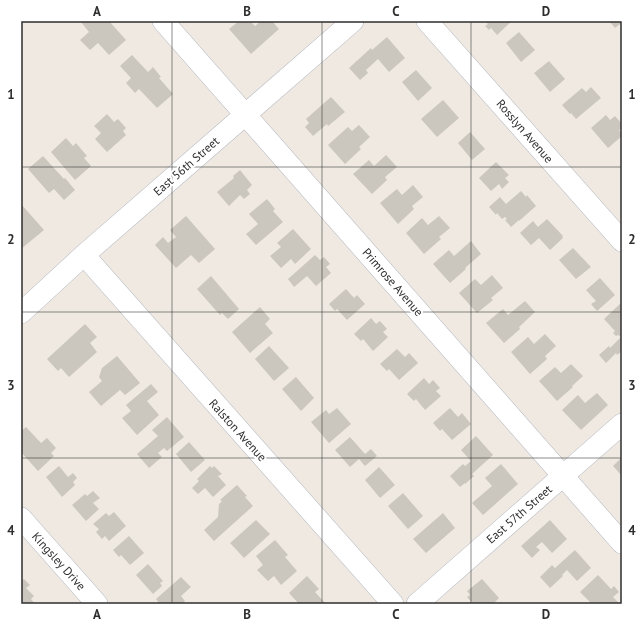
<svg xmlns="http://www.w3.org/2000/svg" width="643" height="625" viewBox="0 0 643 625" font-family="'PT Sans',sans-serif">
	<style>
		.building { fill: #cbc7bf }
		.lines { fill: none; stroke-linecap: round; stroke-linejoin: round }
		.minor-casing { stroke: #b4b7c1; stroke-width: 22 }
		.minor { stroke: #fff; stroke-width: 21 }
		.grid { fill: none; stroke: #2e2e2e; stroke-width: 1; stroke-opacity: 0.55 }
		.labels { text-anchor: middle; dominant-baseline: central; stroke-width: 4; stroke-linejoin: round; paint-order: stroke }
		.street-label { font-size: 12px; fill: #2e2e2e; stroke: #fff }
		.neatline { fill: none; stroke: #2e2e2e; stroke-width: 1.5 }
		.grid-label { font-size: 13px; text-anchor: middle; font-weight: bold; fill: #2e2e2e }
	</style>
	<rect width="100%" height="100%" fill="#efe9e1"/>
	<g class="building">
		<polygon points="82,21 109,21 126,40 109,55 98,43 90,50 80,40 89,32 81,22"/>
		<polygon points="239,21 250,21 255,26 261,21 272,21 279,29 251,54 229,29"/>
		<polygon points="485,21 512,21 497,35 491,28 489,30 485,26 488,24"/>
		<polygon points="609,21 622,21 622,26 620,24 615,28"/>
		<polygon points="519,32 535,50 521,62 506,43"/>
		<polygon points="387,37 405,58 389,72 378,59 366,70 368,73 360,80 349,68 371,48 372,50"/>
		<polygon points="132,55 148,72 153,67 161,77 159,78 173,94 157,108 139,89 135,93 126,83 131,78 120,66"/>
		<polygon points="549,61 565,79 550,92 534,73"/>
		<polygon points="416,70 432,88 418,101 402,82"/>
		<polygon points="591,87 601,98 576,119 571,113 570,114 562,105 582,88 586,92"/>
		<polygon points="331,97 345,112 328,126 327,124 313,136 305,127 309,123 306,119"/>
		<polygon points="443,100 459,118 437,137 421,119"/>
		<polygon points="107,114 114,122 118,119 126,128 123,131 126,135 107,152 95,139 101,133 94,126"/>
		<polygon points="606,115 610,120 615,116 622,124 622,128 619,130 622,134 622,136 608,148 591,128"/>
		<polygon points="359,125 370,137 359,147 361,149 345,164 328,145 348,127 352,131"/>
		<polygon points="470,132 485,149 472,160 458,143"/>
		<polygon points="66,138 73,146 76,143 87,156 84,158 91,166 75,180 51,152"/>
		<polygon points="386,155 397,167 385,177 387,180 372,194 353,174 369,160 374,166"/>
		<polygon points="43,156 64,179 65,178 75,190 64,200 54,189 49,193 28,169"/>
		<polygon points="496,162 509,175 505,178 509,182 502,189 499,184 491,191 479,178"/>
		<polygon points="240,170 252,185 247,190 250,194 244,199 240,195 229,206 217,192 234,178 233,176"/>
		<polygon points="413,185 423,197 412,206 414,209 398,224 380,203 397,189 402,195"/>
		<polygon points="521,191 526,197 527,195 536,206 519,221 519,220 511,227 505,220 507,219 505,217 502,219 497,213 496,215 489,207 500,197 506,204"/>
		<polygon points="267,199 275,209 273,211 283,222 256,245 246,234 258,224 249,214"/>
		<polygon points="21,204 44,230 21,249"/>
		<polygon points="186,216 215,249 199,263 191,255 176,268 155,245 163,237 168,243 176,237 170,230"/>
		<polygon points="439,216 450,228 439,237 441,239 424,254 406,233 422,218 428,225"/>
		<polygon points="547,219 563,236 562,237 563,238 550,250 539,238 531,245 520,233 533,221 538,227"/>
		<polygon points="293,229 311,249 295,264 291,259 281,268 270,256 281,247 277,243"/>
		<polygon points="471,241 481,254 465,268 466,269 450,283 433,264 449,250 454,256"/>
		<polygon points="573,248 591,267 576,279 559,260"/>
		<polygon points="315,255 320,260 324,257 330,264 326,267 331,273 316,286 307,276 294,287 288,279"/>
		<polygon points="492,275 503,288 491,298 493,300 477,313 459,293 475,279 481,285"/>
		<polygon points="211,276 239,309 228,319 222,313 220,315 197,289"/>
		<polygon points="600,278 615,295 597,311 591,304 596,301 586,290"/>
		<polygon points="346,289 354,298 357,295 365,304 347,320 337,309 335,311 329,304"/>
		<polygon points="525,301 535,312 519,327 520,329 504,343 486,323 503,309 508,315"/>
		<polygon points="621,303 622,304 622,351 617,355 616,353 606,363 599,355 609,346 610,348 621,337 618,335 616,336 613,333 615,331 604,319"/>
		<polygon points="260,307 270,319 265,324 273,333 250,353 232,332"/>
		<polygon points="371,318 376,324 380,321 387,329 383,332 388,337 373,351 363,339 361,341 354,334"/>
		<polygon points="85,324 97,337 90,343 97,352 69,377 61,368 58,371 47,359"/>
		<polygon points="545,334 556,346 545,356 547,359 530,374 511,352 528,337 534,344"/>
		<polygon points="269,346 289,368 274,381 255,359"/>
		<polygon points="397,349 405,357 409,353 418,363 399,380 389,369 387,371 380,364"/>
		<polygon points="117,356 140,383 125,395 120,390 101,406 89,392 102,381 99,377 102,368"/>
		<polygon points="571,364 583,376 572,386 573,387 557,401 539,381 555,367 561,373"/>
		<polygon points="296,377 314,398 301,411 282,389"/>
		<polygon points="424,378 429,384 433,380 440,388 436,391 441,396 425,410 416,399 414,401 407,394"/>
		<polygon points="151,384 158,392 147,401 159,415 137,435 122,418 131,411 126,405"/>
		<polygon points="597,393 608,405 581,430 562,410 578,395 585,403"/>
		<polygon points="337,408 351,424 329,443 311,422 326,410 329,414"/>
		<polygon points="450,408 458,417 462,413 471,424 452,440 442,429 440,431 433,423"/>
		<polygon points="167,417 184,437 167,451 164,448 158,453 162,457 149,468 137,454 158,436 152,430"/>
		<polygon points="26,427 41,443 47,438 56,448 51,453 54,456 38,471 21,452 21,431"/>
		<polygon points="476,436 493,455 472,474 474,476 465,484 465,483 460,487 450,476 463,464 465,466 471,461 461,450"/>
		<polygon points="350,437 365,454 371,449 377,456 365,466 359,459 350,467 335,450"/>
		<polygon points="189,442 205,460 191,472 176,454"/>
		<polygon points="622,457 622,476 613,466"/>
		<polygon points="501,464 518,484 483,515 472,503 492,486 485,478"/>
		<polygon points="59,466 68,477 73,473 77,478 73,482 75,485 62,497 46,477"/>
		<polygon points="210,466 212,468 214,466 222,474 218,476 226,485 213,497 205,488 198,494 192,488 199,481 197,479"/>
		<polygon points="379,467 395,485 380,498 365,480"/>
		<polygon points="237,485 247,496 245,497 253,506 214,541 204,530 218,517 219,504 222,501 220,500"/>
		<polygon points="93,491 100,498 93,503 99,509 86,521 72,505 85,494 87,496"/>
		<polygon points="403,493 423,516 408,529 388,506"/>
		<polygon points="114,512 126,526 109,541 105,536 102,539 96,532 99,529 93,524 106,513 109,516"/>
		<polygon points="443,513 455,528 426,553 413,539"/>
		<polygon points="256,520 270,534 244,558 230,543"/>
		<polygon points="550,520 567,539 552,553 542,542 536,547 540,550 532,558 521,546"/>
		<polygon points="129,536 144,553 130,565 121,555 119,557 113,550"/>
		<polygon points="275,540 288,555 285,557 297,571 281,585 274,576 268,581 257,570 263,565 256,556"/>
		<polygon points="575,550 591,568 577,581 567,570 562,575 563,576 550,588 540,577 552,565 555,568"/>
		<polygon points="148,564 163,581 160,583 162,586 153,594 136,575"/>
		<polygon points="598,575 611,589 614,586 619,592 613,597 619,603 617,604 600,604 599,602 597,604 592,604 580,592"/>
		<polygon points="307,576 319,589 315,592 326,604 299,604 289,593"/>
		<polygon points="181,577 191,587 181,596 185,601 182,604 157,604 159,603 156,599"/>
		<polygon points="24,579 30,585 26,588 34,596 31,599 35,604 21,604 21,581"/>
		<polygon points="482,579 499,598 493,604 473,604 467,597 470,595 467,591"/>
	</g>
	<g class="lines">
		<defs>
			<g id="minor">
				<polyline points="163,21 622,543"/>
				<polyline points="427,21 622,241"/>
				<polyline points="84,255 393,604"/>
				<polyline points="21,313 84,255 353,21"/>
				<polyline points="21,518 97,604"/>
				<polyline points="417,604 622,424"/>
			</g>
		</defs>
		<use href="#minor" class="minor-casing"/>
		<use href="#minor" class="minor"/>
	</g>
	<path class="grid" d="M172,21V604M322,21V604M471,21V604M21,167H622M21,312H622M21,458H622"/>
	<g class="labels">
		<g class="street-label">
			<text transform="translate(525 131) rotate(49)">Rosslyn Avenue</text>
			<text transform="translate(186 166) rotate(-41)">East 56th Street</text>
			<text transform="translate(393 282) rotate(49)">Primrose Avenue</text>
			<text transform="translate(238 430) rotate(48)">Ralston Avenue</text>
			<text transform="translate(519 514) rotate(-41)">East 57th Street</text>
			<text transform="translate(59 561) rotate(48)">Kingsley Drive</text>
		</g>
	</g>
	<rect width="643" height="625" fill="none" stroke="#ffffff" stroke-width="44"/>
	<rect x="22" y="22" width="599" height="581" class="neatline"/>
	<g class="grid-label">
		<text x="97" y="16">A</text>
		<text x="247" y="16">B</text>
		<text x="396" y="16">C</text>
		<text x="546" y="16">D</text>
		<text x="11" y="99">1</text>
		<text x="632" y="99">1</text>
		<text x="11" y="244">2</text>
		<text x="632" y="244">2</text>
		<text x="11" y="390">3</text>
		<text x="632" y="390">3</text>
		<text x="11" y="535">4</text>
		<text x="632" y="535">4</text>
		<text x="97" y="619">A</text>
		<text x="247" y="619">B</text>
		<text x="396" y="619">C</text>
		<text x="546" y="619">D</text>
	</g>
</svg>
